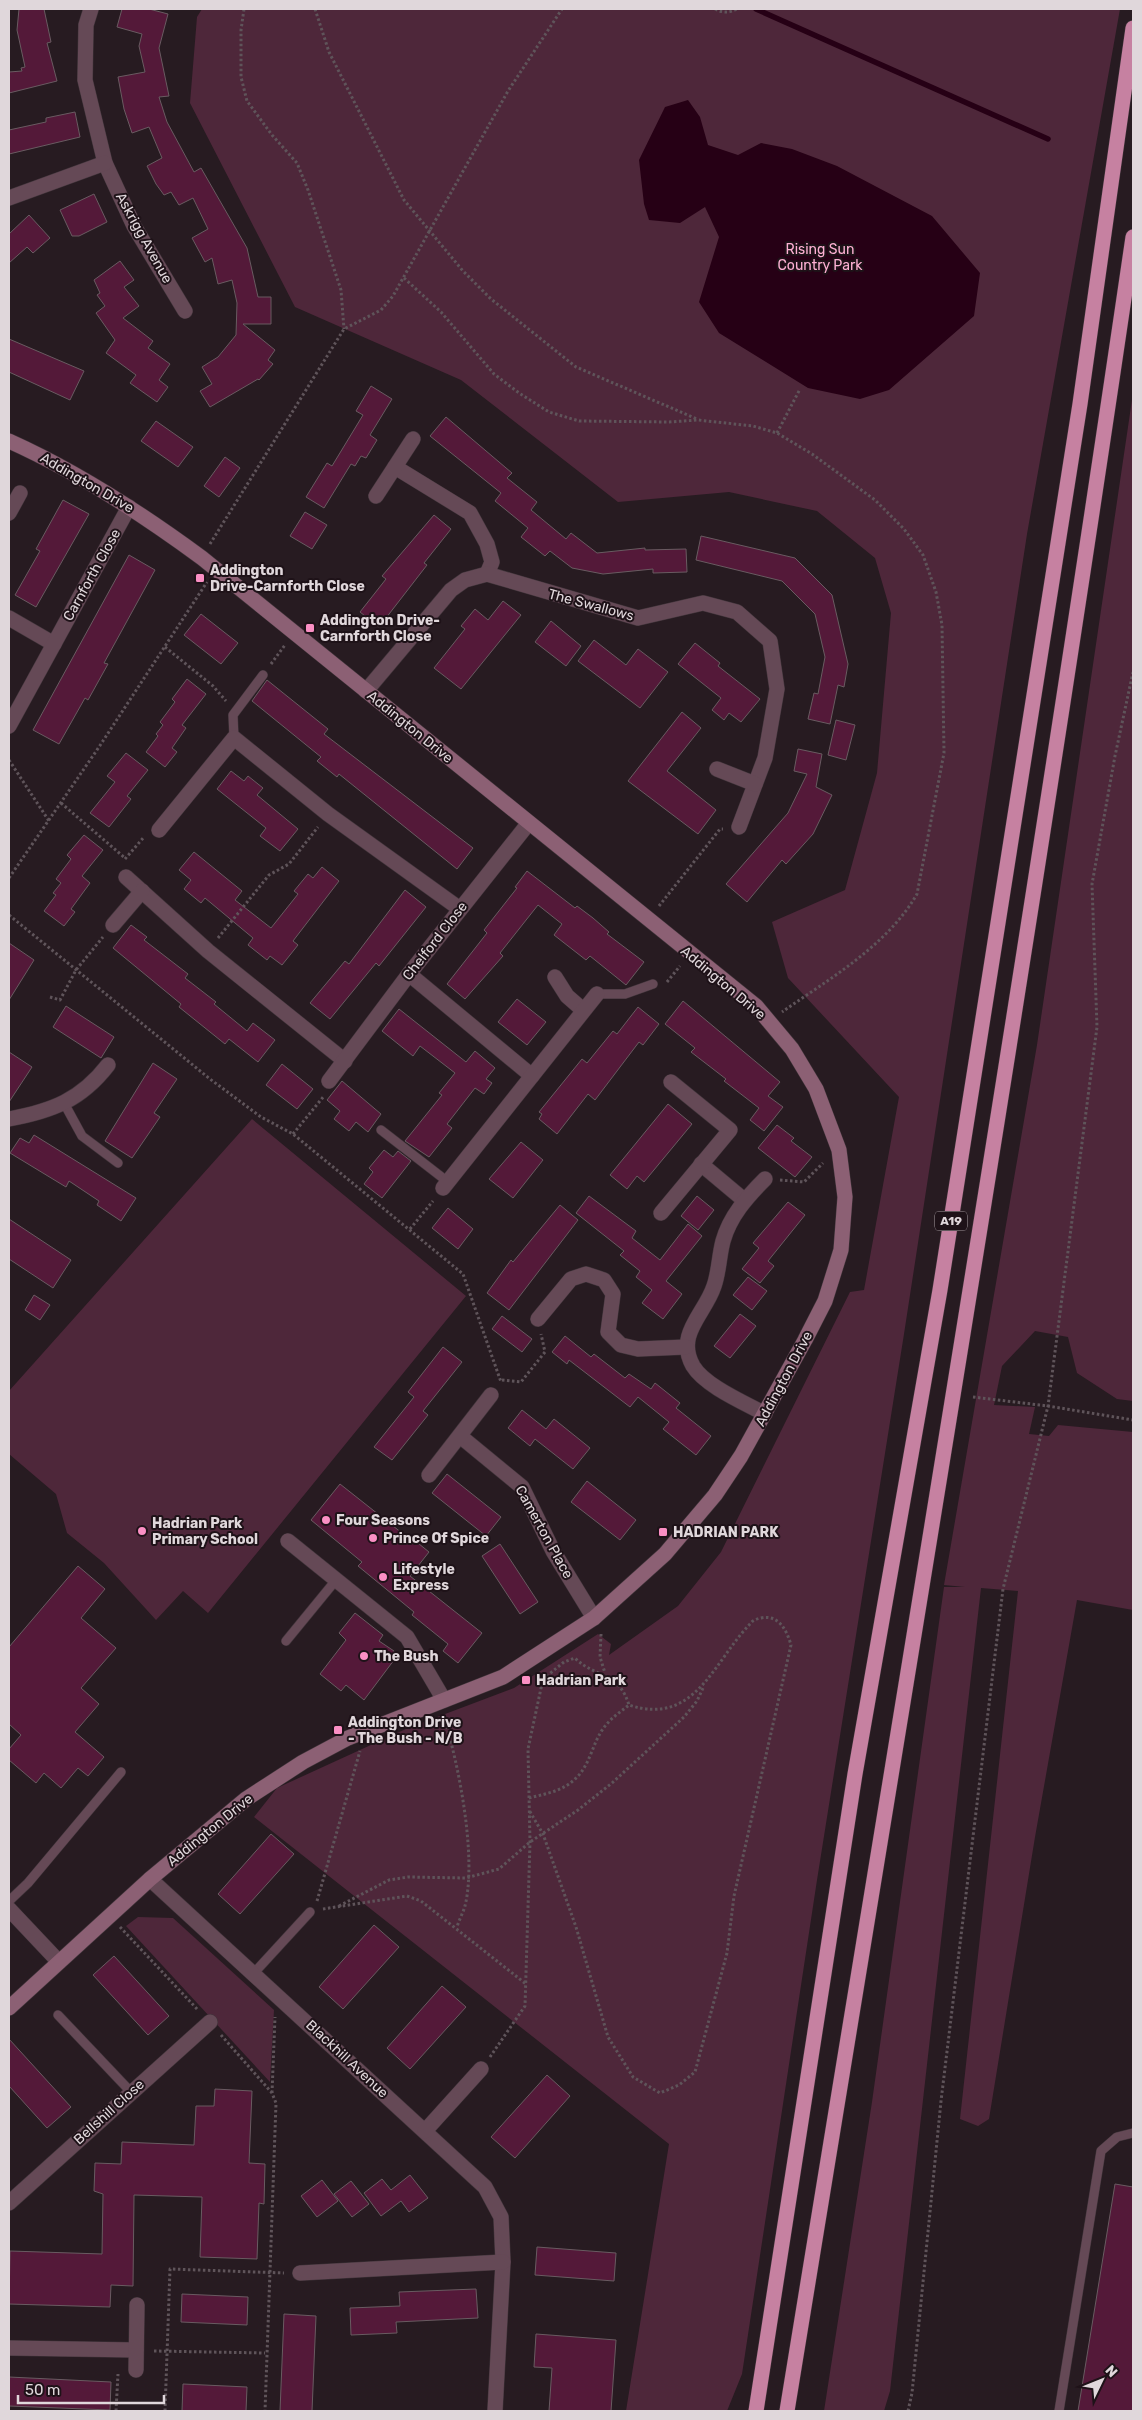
<svg xmlns="http://www.w3.org/2000/svg" width="1142" height="2420" viewBox="0 0 1142 2420" font-family="Rubik,sans-serif">
	<style>
		.green { fill: #4e273a }
		.water { fill: #260015 }
		.lines { fill: none; stroke-linecap: round; stroke-linejoin: round }
		.stream { stroke: #260015; stroke-width: 5.5 }
		.building { fill: #541939; stroke: #695b61 }
		.lane-casing { stroke: #41353b; stroke-width: 10 }
		.street-casing { stroke: #41353b; stroke-width: 16 }
		.secondary-casing { stroke: #41353b; stroke-width: 16 }
		.highway-casing { stroke: #41353b; stroke-width: 16 }
		.path { stroke: #5f545a; stroke-width: 3; stroke-dasharray: 2.5 2.5; stroke-linecap: butt }
		.lane { stroke: #654956; stroke-width: 9 }
		.street { stroke: #654956; stroke-width: 15 }
		.secondary { stroke: #8c6074; stroke-width: 15 }
		.highway { stroke: #c681a1; stroke-width: 15 }
		.poi-dot { fill: #fb8fc4; stroke: #1e1218; stroke-width: 2 }
		.labels { text-anchor: middle; dominant-baseline: central; stroke-width: 4; stroke-linejoin: round; paint-order: stroke }
		.shield { fill: #1e1218; stroke: #a69ca0; stroke-width: 1 }
		.shield-label { font-size: 12px; font-weight: bold; fill: #e0d7db }
		.street-label { font-size: 14px; fill: #e0d7db; stroke: #1e1218 }
		.park-label { font-size: 14px; fill: #fdb0d3; stroke: #1e1218 }
		.poi-label { font-size: 14px; font-weight: bold; fill: #e0d7db; stroke: #1e1218; text-anchor: start }
	</style>
	<rect width="100%" height="100%" fill="#271b21"/>
	<g class="green">
		<polygon points="202,9 1120,9 1027,534 904,1334 817,1880 742,2374 727,2411 626,2411 669,2144 254,1817 277,1788 408,1728 514,1688 598,1634 611,1644 609,1655 678,1606 721,1552 850,1292 864,1290 899,1097 788,978 772,922 845,890 877,773 891,613 875,558 817,511 729,492 618,502 461,380 295,307 190,103 197,17"/>
		<polygon points="1133,393 1133,1401 1117,1399 1077,1373 1068,1337 1035,1331 1002,1366 994,1405 1035,1407 1029,1434 1049,1436 1058,1425 1133,1432 1133,1610 1077,1600 1035,1837 989,2119 978,2126 960,2119 1018,1591 981,1588 890,2391 884,2411 824,2411 872,2102 944,1587 965,1587 944,1585 1037,1045"/>
		<polygon points="252,1119 466,1296 208,1613 183,1591 156,1620 104,1563 67,1533 56,1494 9,1454 9,1391"/>
		<polygon points="138,1917 173,1918 274,2010 270,2082 126,1926"/>
	</g>
	<polygon class="water" points="688,100 700,117 708,145 738,155 761,143 792,149 837,166 932,216 980,273 974,316 889,390 860,399 808,388 719,333 699,302 719,237 705,207 680,223 649,220 644,204 639,160 665,107"/>
	<g class="lines">
		<polyline class="stream" points="756,9 1048,139"/>
	</g>
	<g class="building">
		<polygon points="19,9 44,9 51,42 47,43 57,81 9,93 9,72 22,71 21,68 25,67 17,30"/>
		<polygon points="122,9 149,9 168,14 159,48 169,96 159,97 167,122 194,172 201,168 247,248 258,297 271,297 271,324 243,324 275,350 268,360 273,364 259,380 258,379 210,407 200,391 212,384 202,367 218,357 236,335 237,303 232,280 218,284 212,258 205,262 192,238 208,229 193,198 179,205 171,192 164,195 156,184 147,166 162,158 149,127 132,133 124,109 118,77 145,72 139,46 142,34 117,27"/>
		<polygon points="75,112 80,137 9,154 9,130 46,122 46,118"/>
		<polygon points="94,194 107,222 79,236 72,236 60,210"/>
		<polygon points="29,215 50,238 33,253 27,247 9,263 9,234"/>
		<polygon points="120,261 134,280 124,287 139,306 123,318 153,341 148,348 170,364 159,380 168,387 157,402 130,383 136,375 106,353 115,340 96,313 105,306 97,295 100,293 94,280"/>
		<polygon points="9,339 84,371 70,400 9,372"/>
		<polygon points="371,386 392,399 370,435 377,440 366,458 361,456 355,466 351,464 324,508 306,497 327,463 332,466 363,415 356,411"/>
		<polygon points="446,417 512,473 507,478 537,502 531,510 566,539 571,533 597,553 645,548 645,550 686,549 687,572 653,573 653,569 603,574 572,568 550,551 545,556 521,537 528,528 495,501 501,493 430,436"/>
		<polygon points="156,421 193,447 178,467 141,441"/>
		<polygon points="225,457 240,468 219,497 204,486"/>
		<polygon points="63,500 89,514 36,607 15,595 40,551 36,549"/>
		<polygon points="305,512 327,525 312,549 290,536"/>
		<polygon points="434,515 451,529 424,563 427,565 379,627 360,612 386,579 382,576"/>
		<polygon points="701,536 795,558 832,595 848,664 844,687 838,685 830,724 808,719 814,693 818,694 825,657 815,614 782,581 696,560"/>
		<polygon points="129,555 155,570 104,663 108,664 88,700 85,698 59,744 33,730"/>
		<polygon points="503,601 521,615 461,689 434,668 465,629 461,626 475,609 488,620"/>
		<polygon points="201,614 238,643 221,664 184,635"/>
		<polygon points="551,621 581,646 566,666 535,642"/>
		<polygon points="594,640 626,665 638,649 668,672 640,708 578,661"/>
		<polygon points="695,643 720,663 718,666 760,699 741,722 729,713 724,720 712,710 721,698 678,664"/>
		<polygon points="187,679 206,694 182,725 186,728 172,748 177,752 165,767 146,752 158,736 156,734 163,725 160,722 175,702 172,699"/>
		<polygon points="267,680 328,729 324,734 473,848 457,869 339,774 337,777 317,761 321,757 252,701"/>
		<polygon points="682,712 701,728 667,771 716,810 698,834 628,781"/>
		<polygon points="836,720 855,725 846,760 828,755"/>
		<polygon points="798,749 822,754 816,787 832,795 813,834 786,864 782,860 747,902 726,884 788,813 807,774 794,771"/>
		<polygon points="126,753 148,770 127,796 131,799 109,827 90,813 115,782 107,776"/>
		<polygon points="231,771 244,781 248,776 263,788 257,795 298,829 280,851 260,836 266,828 217,789"/>
		<polygon points="84,835 103,850 82,876 90,883 71,909 75,912 64,926 44,911 56,895 53,893 61,883 56,879 71,859 67,855"/>
		<polygon points="194,852 242,891 235,900 271,928 298,894 294,891 308,874 313,878 322,867 339,881 293,941 298,945 282,965 270,956 267,960 248,945 253,938 205,898 201,903 184,889 191,880 179,870"/>
		<polygon points="527,871 575,908 577,906 593,918 609,932 607,934 644,962 626,985 590,956 586,960 554,935 562,924 538,905 500,953 503,956 465,999 447,984 487,933 484,930 517,888 515,887"/>
		<polygon points="405,890 426,907 379,966 376,963 330,1019 310,1003 345,961 349,964"/>
		<polygon points="131,925 147,937 144,940 188,974 185,978 216,1002 214,1004 247,1031 253,1023 275,1040 258,1062 229,1039 225,1044 179,1007 181,1004 113,948"/>
		<polygon points="9,943 34,960 9,1000"/>
		<polygon points="517,999 546,1022 527,1045 498,1022"/>
		<polygon points="683,1001 780,1082 768,1096 783,1107 764,1131 750,1120 759,1108 724,1081 726,1079 691,1052 695,1048 665,1024"/>
		<polygon points="66,1006 114,1037 101,1058 53,1027"/>
		<polygon points="638,1007 659,1024 643,1045 639,1042 595,1100 588,1094 557,1134 539,1119 542,1114 539,1112 582,1059 587,1063 613,1031 617,1034"/>
		<polygon points="399,1009 466,1062 475,1051 495,1068 486,1079 492,1083 484,1094 475,1088 447,1124 452,1128 429,1157 405,1141 442,1095 439,1093 455,1073 420,1046 413,1056 382,1031"/>
		<polygon points="9,1052 32,1067 9,1102"/>
		<polygon points="153,1063 177,1079 154,1113 160,1117 132,1158 105,1141"/>
		<polygon points="282,1064 313,1089 297,1109 266,1085"/>
		<polygon points="342,1081 381,1114 368,1132 356,1122 349,1131 334,1119 340,1111 327,1100"/>
		<polygon points="668,1104 692,1124 644,1182 637,1176 627,1189 610,1175"/>
		<polygon points="777,1125 794,1138 791,1141 812,1157 795,1177 758,1148"/>
		<polygon points="34,1135 136,1198 121,1221 97,1205 99,1201 69,1181 66,1187 10,1153 20,1138 29,1143"/>
		<polygon points="521,1142 543,1160 513,1198 489,1179"/>
		<polygon points="384,1150 393,1157 398,1151 411,1161 382,1198 364,1184 373,1172 369,1168"/>
		<polygon points="589,1196 636,1231 632,1238 660,1260 688,1224 702,1236 666,1281 682,1294 663,1319 642,1303 652,1290 636,1277 640,1271 620,1255 624,1251 576,1213"/>
		<polygon points="697,1196 714,1210 698,1230 681,1216"/>
		<polygon points="788,1202 805,1215 768,1261 774,1266 760,1283 742,1269 759,1248 753,1243"/>
		<polygon points="560,1205 578,1220 509,1310 487,1293 511,1260 513,1262"/>
		<polygon points="448,1208 473,1229 458,1249 432,1228"/>
		<polygon points="9,1219 71,1260 53,1288 9,1259"/>
		<polygon points="748,1277 767,1291 752,1310 733,1295"/>
		<polygon points="34,1295 50,1305 40,1320 25,1310"/>
		<polygon points="740,1314 756,1326 730,1358 714,1346"/>
		<polygon points="502,1316 532,1339 522,1352 492,1329"/>
		<polygon points="565,1336 591,1357 594,1354 625,1378 629,1374 651,1389 655,1383 680,1403 676,1408 711,1436 696,1455 663,1429 669,1422 638,1397 630,1407 569,1360 567,1364 552,1352"/>
		<polygon points="443,1347 462,1362 423,1411 428,1415 392,1460 374,1447 414,1397 408,1392"/>
		<polygon points="522,1410 546,1429 554,1419 590,1448 573,1469 535,1439 530,1446 508,1428"/>
		<polygon points="447,1474 501,1517 486,1536 432,1493"/>
		<polygon points="587,1481 636,1520 620,1540 571,1502"/>
		<polygon points="340,1484 407,1537 408,1535 429,1552 410,1576 482,1633 458,1663 443,1651 448,1644 412,1615 414,1612 358,1566 362,1562 311,1520"/>
		<polygon points="500,1544 538,1602 520,1614 482,1556"/>
		<polygon points="78,1566 105,1589 81,1618 116,1648 81,1688 99,1704 75,1732 104,1757 88,1776 78,1768 61,1788 44,1773 36,1783 9,1760 9,1749 21,1735 9,1724 9,1647"/>
		<polygon points="355,1613 383,1635 379,1641 394,1651 394,1660 364,1700 346,1685 341,1691 320,1674 346,1640 339,1633"/>
		<polygon points="271,1834 294,1854 240,1914 218,1894"/>
		<polygon points="374,1925 399,1947 343,2009 319,1987"/>
		<polygon points="114,1956 169,2016 148,2035 93,1975"/>
		<polygon points="442,1986 466,2007 410,2069 387,2048"/>
		<polygon points="9,2039 71,2107 47,2128 9,2086"/>
		<polygon points="547,2075 570,2096 515,2158 491,2137"/>
		<polygon points="215,2089 252,2091 249,2163 265,2164 264,2204 259,2203 257,2259 200,2257 202,2197 134,2195 133,2286 111,2285 110,2307 9,2304 10,2251 102,2254 103,2194 94,2191 95,2163 121,2164 122,2142 194,2145 196,2106 214,2106"/>
		<polygon points="410,2175 428,2198 409,2212 401,2201 381,2216 364,2193 382,2179 391,2190"/>
		<polygon points="322,2180 338,2201 317,2217 301,2196"/>
		<polygon points="351,2181 369,2204 352,2217 334,2194"/>
		<polygon points="1115,2184 1133,2187 1133,2411 1078,2411"/>
		<polygon points="537,2247 616,2253 614,2281 535,2275"/>
		<polygon points="476,2289 478,2318 396,2322 397,2333 351,2335 350,2308 400,2306 399,2292"/>
		<polygon points="182,2294 248,2297 247,2325 181,2322"/>
		<polygon points="284,2314 316,2316 312,2411 280,2411"/>
		<polygon points="536,2334 616,2340 611,2411 549,2411 552,2368 534,2367"/>
		<polygon points="9,2377 111,2382 110,2410 9,2406"/>
		<polygon points="183,2384 247,2387 246,2411 182,2411"/>
	</g>
	<g class="lines">
		<defs>
			<g id="lane">
				<polyline points="234,738 233,715 263,675"/>
				<polyline points="597,994 625,994 653,984"/>
				<polyline points="64,1103 82,1136 118,1163"/>
				<polyline points="381,1130 448,1182"/>
				<polyline points="286,1641 336,1580"/>
				<polyline points="9,1901 28,1883 121,1772"/>
				<polyline points="254,1973 310,1912"/>
				<polyline points="58,2015 131,2092"/>
				<polyline points="1059,2411 1101,2151 1117,2137 1133,2133"/>
			</g>
			<g id="street">
				<polyline points="91,9 86,25 85,80 105,163 134,226 185,311"/>
				<polyline points="9,198 105,163"/>
				<polyline points="395,467 470,513 487,544 492,562 487,574"/>
				<polyline points="376,496 413,439"/>
				<polyline points="9,513 20,493"/>
				<polyline points="9,618 54,644"/>
				<polyline points="366,691 451,590 465,580 487,574 638,618 703,603 737,612 770,641 777,689 765,758 739,827"/>
				<polyline points="9,726 129,507"/>
				<polyline points="717,769 755,784"/>
				<polyline points="159,830 234,738 328,814 460,909"/>
				<polyline points="126,877 208,951 345,1061"/>
				<polyline points="113,925 142,891"/>
				<polyline points="409,974 532,1076"/>
				<polyline points="555,977 567,996 583,1010"/>
				<polyline points="329,1081 409,974 528,824"/>
				<path d="M9,1119C52,1111 81,1100 108,1065"/>
				<polyline points="701,1164 744,1200"/>
				<path d="M765,1179C747,1197 730,1216 723,1241C719,1256 719,1272 714,1286C705,1314 675,1334 693,1366C705,1386 745,1403 765,1414"/>
				<polyline points="443,1188 597,994"/>
				<polyline points="661,1213 730,1130 671,1082"/>
				<polyline points="538,1319 571,1279 586,1274 604,1280 613,1294 608,1332 621,1345 638,1349 686,1347"/>
				<polyline points="460,1436 522,1487 553,1551 594,1618"/>
				<polyline points="429,1475 491,1395"/>
				<polyline points="288,1541 407,1637 444,1700"/>
				<polyline points="150,1879 485,2187 501,2217 503,2262 495,2411"/>
				<polyline points="9,1909 59,1962"/>
				<polyline points="425,2131 481,2069"/>
				<polyline points="9,2203 210,2022"/>
				<polyline points="300,2273 503,2262"/>
				<polyline points="9,2348 136,2350"/>
				<polyline points="136,2370 137,2305"/>
			</g>
			<path id="secondary" d="M9,441C78,472 141,513 202,558L756,1006L792,1049L816,1089L839,1150L845,1197L841,1250L825,1301L805,1340L741,1456L715,1495L665,1554L594,1618L503,1677L348,1738L303,1762L246,1799L150,1879L9,2008"/>
			<g id="highway">
				<polyline points="756,2411 855,1774 940,1290 1080,404 1133,28"/>
				<path d="M787,2411C905,1687 1027,963 1133,237"/>
			</g>
		</defs>
		<use href="#lane" class="lane-casing"/>
		<use href="#street" class="street-casing"/>
		<use href="#secondary" class="secondary-casing"/>
		<use href="#highway" class="highway-casing"/>
		<g class="path">
			<polyline points="244,9 241,30 241,77 247,101 272,135 297,163 308,190 341,290 344,329"/>
			<polyline points="315,9 329,52 404,200 463,271 491,299 576,367 697,419"/>
			<path d="M715,9C723,13 729,13 737,9"/>
			<path d="M404,278L441,312L494,374L519,393L549,412L579,421L669,422L698,420L753,426L777,433L812,454L875,500L904,529L923,555L936,592L942,625L944,753L917,894C887,946 829,979 782,1012"/>
			<polyline points="777,433 800,389"/>
			<polyline points="210,544 344,329 381,310 393,296 508,91 562,9"/>
			<polyline points="165,647 213,686 226,701"/>
			<polyline points="271,664 285,645"/>
			<polyline points="9,760 49,821"/>
			<polyline points="61,803 125,858"/>
			<polyline points="125,859 144,837"/>
			<polyline points="9,878 99,747 207,582"/>
			<polyline points="659,906 720,829 723,829"/>
			<polyline points="9,915 210,1079 261,1117 293,1134 463,1274 501,1382"/>
			<polyline points="218,938 269,875 289,864 318,827"/>
			<polyline points="667,982 680,966"/>
			<polyline points="50,997 60,1000 76,970 103,937"/>
			<polyline points="293,1134 324,1096"/>
			<polyline points="780,1180 804,1182 823,1163"/>
			<polyline points="410,1229 433,1201"/>
			<polyline points="502,1380 521,1382 545,1352 541,1334"/>
			<polyline points="973,1397 1048,1406 1133,1420"/>
			<polyline points="601,1634 600,1657 605,1673"/>
			<path d="M444,1717C459,1766 477,1857 465,1906C463,1913 459,1920 457,1927"/>
			<path d="M529,1798C545,1794 563,1791 575,1779C589,1767 592,1746 601,1732C608,1720 619,1713 629,1705C696,1727 714,1660 751,1623C753,1620 757,1619 761,1618C779,1614 787,1631 791,1645L734,1896L727,1953L695,2072L679,2085L660,2093L633,2077L608,2037L576,1927L543,1834L529,1810"/>
			<polyline points="317,1901 360,1751"/>
			<polyline points="339,1906 389,1880 408,1877 466,1878 499,1869 530,1842 578,1810 612,1783 684,1717 697,1701 704,1686"/>
			<polyline points="323,1909 407,1896 421,1901 526,1984"/>
			<polyline points="120,1927 198,2010"/>
			<polyline points="221,2035 272,2093 276,2103 265,2411"/>
			<path d="M490,2057L525,2006L530,1842L528,1749L543,1679L564,1662L575,1658C596,1679 618,1670 629,1705"/>
			<polyline points="272,2093 275,2017"/>
			<polyline points="154,2351 265,2353"/>
			<polyline points="116,2411 118,2374"/>
			<polyline points="165,2411 170,2269 284,2273"/>
			<polyline points="908,2411 912,2393 941,2101 1003,1589 1048,1406 1097,1027 1092,884 1115,756 1133,672"/>
		</g>
		<use href="#lane" class="lane"/>
		<use href="#street" class="street"/>
		<use href="#secondary" class="secondary"/>
		<use href="#highway" class="highway"/>
	</g>
	<g class="poi-dot">
		<rect x="195" y="573" width="10" height="10" rx="2.5"/>
		<rect x="305" y="623" width="10" height="10" rx="2.5"/>
		<circle cx="326" cy="1520" r="5"/>
		<circle cx="142" cy="1531" r="5"/>
		<rect x="658" y="1527" width="10" height="10" rx="2.5"/>
		<circle cx="373" cy="1538" r="5"/>
		<circle cx="383" cy="1577" r="5"/>
		<circle cx="364" cy="1656" r="5"/>
		<rect x="521" y="1675" width="10" height="10" rx="2.5"/>
		<rect x="333" y="1725" width="10" height="10" rx="2.5"/>
	</g>
	<g class="labels">
		<rect class="shield" x="935" y="1211.5" width="32" height="19" rx="4"/>
		<g class="shield-label">
			<text x="951" y="1221">A19</text>
		</g>
		<g class="street-label">
			<text transform="translate(144 238) rotate(61)">Askrigg Avenue</text>
			<text transform="translate(87 483) rotate(30)">Addington Drive</text>
			<text transform="translate(92 575) rotate(-61)">Carnforth Close</text>
			<text transform="translate(591 605) rotate(15)">The Swallows</text>
			<text transform="translate(410 727) rotate(39)">Addington Drive</text>
			<text transform="translate(435 941) rotate(-52)">Chelford Close</text>
			<text transform="translate(723 983) rotate(40)">Addington Drive</text>
			<text transform="translate(784 1379) rotate(-62)">Addington Drive</text>
			<text transform="translate(544 1532) rotate(61)">Camerton Place</text>
			<text transform="translate(210 1830) rotate(-39)">Addington Drive</text>
			<text transform="translate(347 2059) rotate(43)">Blackhill Avenue</text>
			<text transform="translate(109 2112) rotate(-42)">Bellshill Close</text>
		</g>
		<g class="park-label">
			<text x="820" y="249">Rising Sun<tspan x="820" dy="16">Country Park</tspan></text>
		</g>
		<g class="poi-label">
			<text x="210" y="570">Addington<tspan x="210" dy="16">Drive-Carnforth Close</tspan></text>
			<text x="320" y="620">Addington Drive-<tspan x="320" dy="16">Carnforth Close</tspan></text>
			<text x="336" y="1520">Four Seasons</text>
			<text x="152" y="1523">Hadrian Park<tspan x="152" dy="16">Primary School</tspan></text>
			<text x="673" y="1532">HADRIAN PARK</text>
			<text x="383" y="1538">Prince Of Spice</text>
			<text x="393" y="1569">Lifestyle<tspan x="393" dy="16">Express</tspan></text>
			<text x="374" y="1656">The Bush</text>
			<text x="536" y="1680">Hadrian Park</text>
			<text x="348" y="1722">Addington Drive<tspan x="348" dy="16">- The Bush - N/B</tspan></text>
		</g>
	</g>
	<rect width="1142" height="2420" fill="none" stroke="#e0d7db" stroke-width="20"/>
	<g transform="translate(1102 2380) rotate(47)" stroke="#1e1218" stroke-width="4" paint-order="stroke">
	<path d="M0-4L9 19L0 12L-9 19Z" fill="#e0d7db"/>
	<text y="-8" font-size="14" font-weight="bold" text-anchor="middle" fill="#e0d7db">N</text>
	</g>
	<path d="M18 2395v8h146v-8" fill="none" stroke="#e0d7db" stroke-width="2.5"/>
	<text x="25" y="2395" font-size="15" fill="#e0d7db" stroke="#1e1218" stroke-width="4" paint-order="stroke">50 m</text>
</svg>
